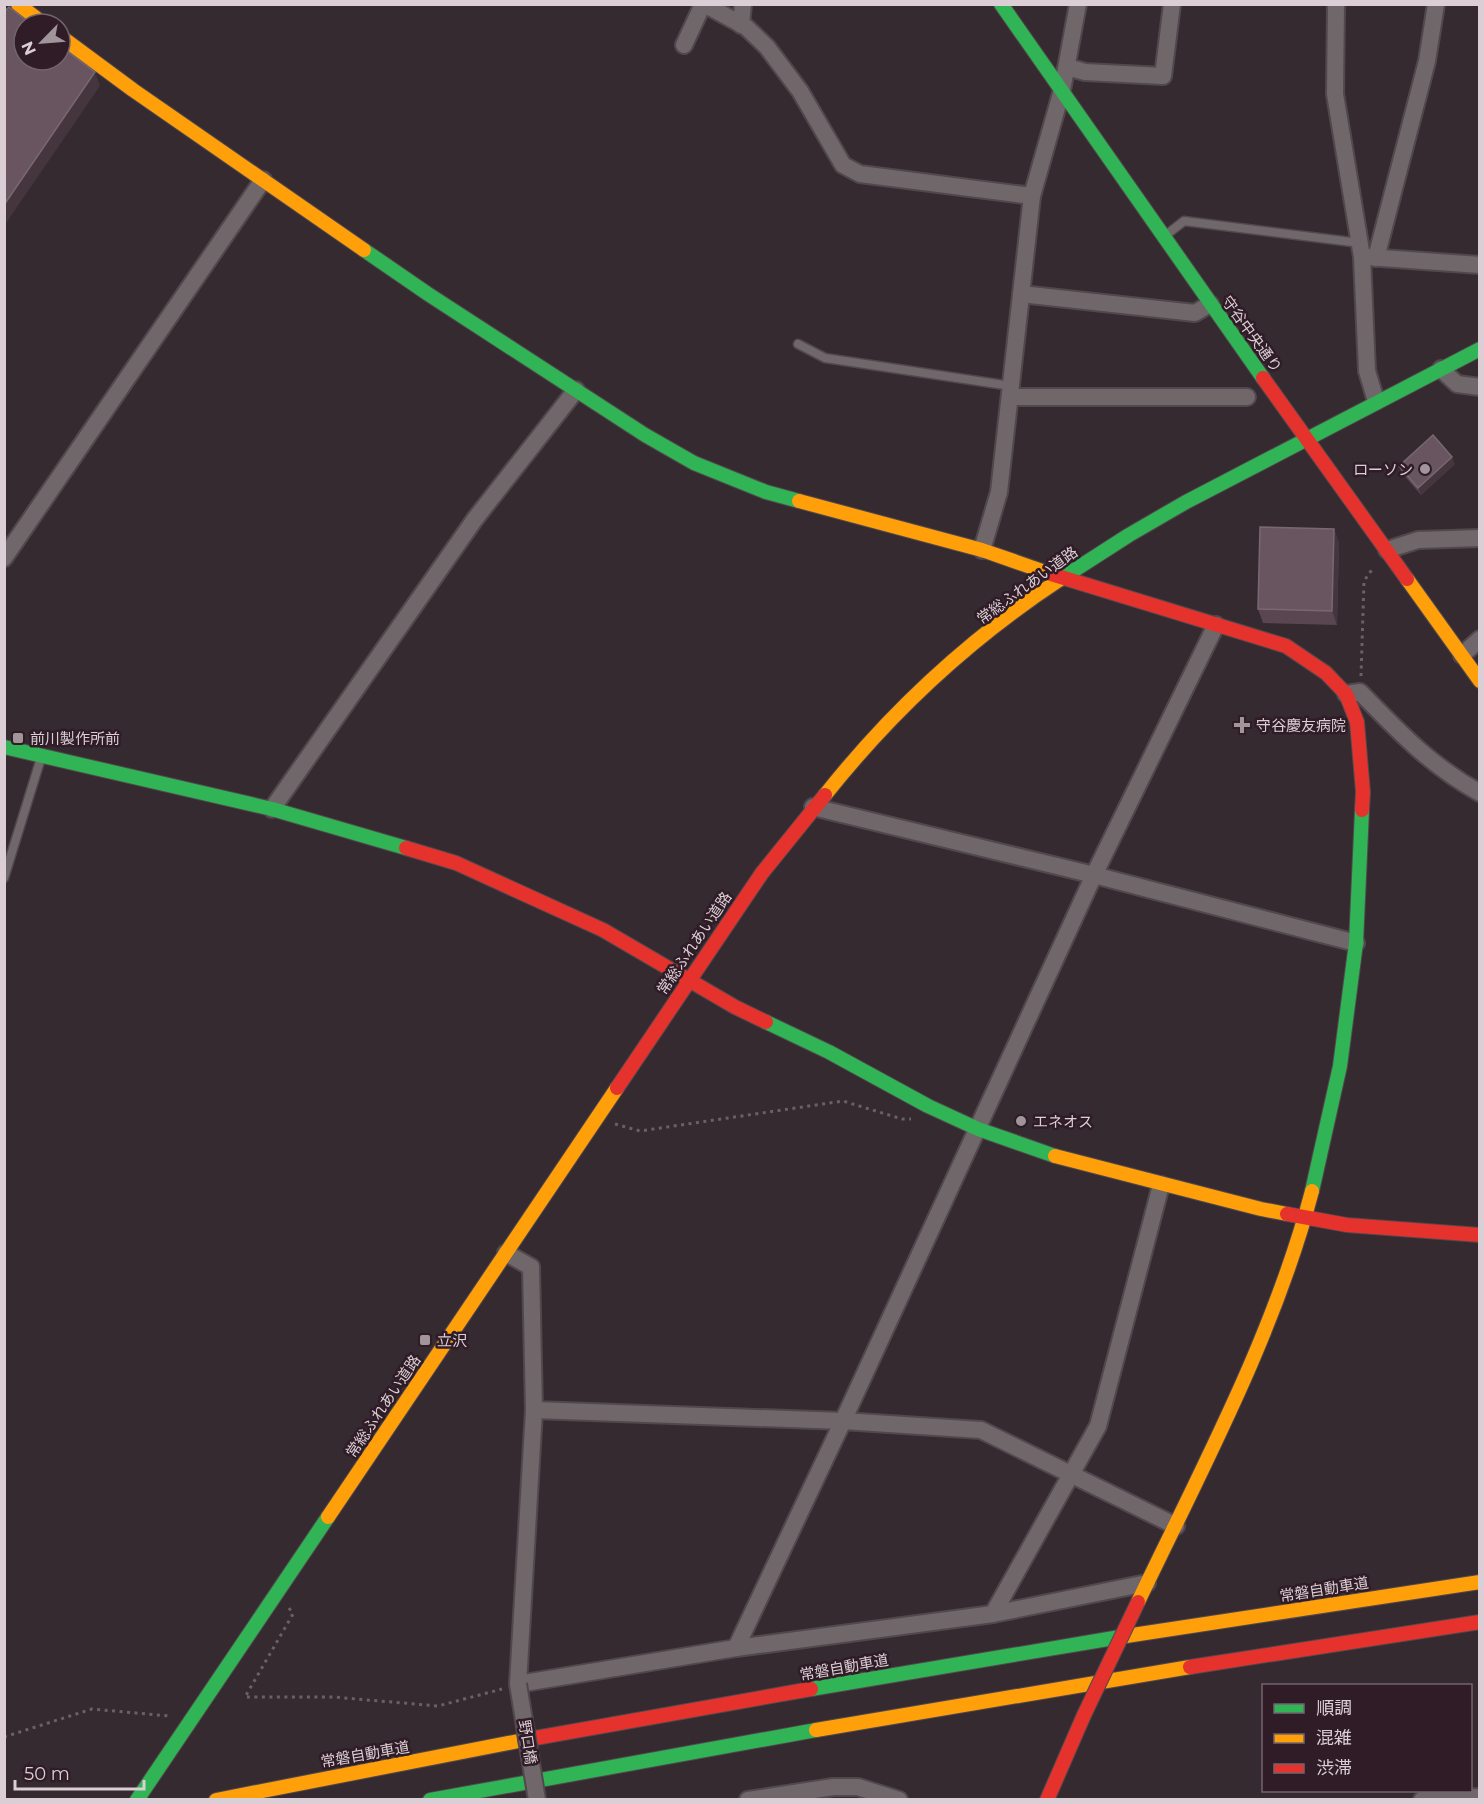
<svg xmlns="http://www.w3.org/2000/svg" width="1484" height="1804" viewBox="0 0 1484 1804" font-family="Montserrat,'Noto Sans JP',sans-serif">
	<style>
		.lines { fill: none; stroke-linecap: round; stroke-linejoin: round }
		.lane-casing { stroke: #51484d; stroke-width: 11 }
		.street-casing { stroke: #51484d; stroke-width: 20 }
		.fast-casing { stroke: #51484d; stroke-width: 16 }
		.slow-casing { stroke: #51484d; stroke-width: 16 }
		.jam-casing { stroke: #51484d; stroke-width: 16 }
		.path { stroke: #696265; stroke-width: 3; stroke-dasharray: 3 4.5; stroke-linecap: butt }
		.lane { stroke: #70676b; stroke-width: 8 }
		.street { stroke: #70676b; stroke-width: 16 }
		.fast { stroke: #30b455; stroke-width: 14 }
		.slow { stroke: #ff9f0a; stroke-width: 14 }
		.jam { stroke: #e5322d; stroke-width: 14 }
		.street-bridge-casing { stroke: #51484d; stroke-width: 20; stroke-linecap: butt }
		.jam-bridge-casing { stroke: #51484d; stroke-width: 16; stroke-linecap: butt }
		.street-bridge { stroke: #70676b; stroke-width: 16 }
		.jam-bridge { stroke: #e5322d; stroke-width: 14 }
		.wall { fill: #5a4651 }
		.shaded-wall { fill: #45353d }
		.building { fill: #68555f; stroke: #7a6871; stroke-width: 1.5 }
		.poi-dot { fill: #a1959a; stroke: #2f1c26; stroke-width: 2 }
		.labels { text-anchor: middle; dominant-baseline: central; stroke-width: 5; stroke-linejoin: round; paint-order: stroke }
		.street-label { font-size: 15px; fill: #dbced4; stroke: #2f1c26 }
		.poi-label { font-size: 15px; fill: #dbced4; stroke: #2f1c26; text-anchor: start }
	</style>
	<rect width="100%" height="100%" fill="#352a2f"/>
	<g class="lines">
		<defs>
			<g id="lane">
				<polyline points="1166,235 1184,221 1360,243"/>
				<polyline points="798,344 825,358 1011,386"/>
				<polyline points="4,878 41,758"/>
			</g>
			<g id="street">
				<polyline points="704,4 746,27 767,47 800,91 843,165 860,174 1032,196"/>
				<polyline points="1336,4 1335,94 1362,257 1367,371 1376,401"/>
				<polyline points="741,25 743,4"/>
				<polyline points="684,45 703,4"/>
				<polyline points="1067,67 1085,72 1163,76 1172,4"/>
				<polyline points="1367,257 1480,265"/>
				<polyline points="1376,258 1427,61 1436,4"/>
				<polyline points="1021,294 1195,313 1210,304"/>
				<polyline points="1441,369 1457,384 1480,387"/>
				<polyline points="1010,397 1247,397"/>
				<polyline points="982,550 999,492 1032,196 1062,90 1078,4"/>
				<polyline points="1387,550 1418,540 1480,538"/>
				<polyline points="4,558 263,180"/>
				<polyline points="1462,655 1480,639"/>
				<path d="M1346,694L1360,692C1399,732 1431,766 1480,793"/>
				<polyline points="813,807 1094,875 1356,943"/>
				<polyline points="272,809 475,519 576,390"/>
				<polyline points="506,1253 531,1267 534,1410 518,1684 736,1648 993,1614 1147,1583"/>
				<polyline points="534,1410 843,1421 981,1430 1176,1526"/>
				<polyline points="993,1614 1098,1426 1161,1185"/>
				<polyline points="736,1648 843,1421 1094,875 1216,625"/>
				<polyline points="748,1800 833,1787 858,1787 899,1800"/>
				<polyline points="1422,1800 1480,1797"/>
			</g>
			<g id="fast">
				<polyline points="1001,4 1263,378"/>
				<polyline points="364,250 428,294 645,435 694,463 766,492 799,501"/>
				<polyline points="1059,580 1129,535 1186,502 1480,349"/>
				<polyline points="4,747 272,809 406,848"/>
				<polyline points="766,1022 829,1052 928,1106 978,1129 1055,1156"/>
				<polyline points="1312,1191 1340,1066 1356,943 1362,810"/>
				<polyline points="811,1689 1126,1636"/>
				<polyline points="137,1800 328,1517"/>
				<polyline points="430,1800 816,1730"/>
			</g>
			<g id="slow">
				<polyline points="18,4 44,24"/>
				<polyline points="60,36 133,90 364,250"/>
				<polyline points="799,501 982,550 1051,574"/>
				<polyline points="1407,579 1480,681"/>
				<path d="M825,795C891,712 971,638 1059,580"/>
				<polyline points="1055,1156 1261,1209 1287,1214"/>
				<polyline points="328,1517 617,1088"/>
				<path d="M1138,1602C1202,1468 1274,1335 1312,1191"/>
				<polyline points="1126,1636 1480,1582"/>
				<polyline points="816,1730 1190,1667"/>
				<polyline points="216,1800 524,1740"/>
			</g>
			<g id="jam">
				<polyline points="1263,378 1407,579"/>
				<polyline points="1051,574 1286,646 1326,673 1346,694 1357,722 1363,792 1362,810"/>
				<polyline points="406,848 456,863 603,930 735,1007 766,1022"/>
				<polyline points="617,1088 762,873 825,795"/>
				<polyline points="1287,1214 1347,1225 1480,1235"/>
				<polyline points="1190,1667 1480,1622"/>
				<polyline points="524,1740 811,1689"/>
				<polyline points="1047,1800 1084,1715"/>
			</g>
		</defs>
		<use href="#lane" class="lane-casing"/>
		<use href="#street" class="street-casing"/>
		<use href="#fast" class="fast-casing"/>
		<use href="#slow" class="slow-casing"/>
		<use href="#jam" class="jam-casing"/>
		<g class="path">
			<polyline points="1361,676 1364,581 1373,568"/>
			<polyline points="615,1124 640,1131 843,1101 902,1119 911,1119"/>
			<polyline points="289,1608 293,1614 245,1697 333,1697 438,1706 502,1689"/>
			<polyline points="4,1737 92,1709 169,1716"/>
		</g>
		<use href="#lane" class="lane"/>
		<use href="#street" class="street"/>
		<use href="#fast" class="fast"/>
		<use href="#slow" class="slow"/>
		<use href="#jam" class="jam"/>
		<defs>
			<polyline id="street-bridge" points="518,1684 537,1800"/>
			<polyline id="jam-bridge" points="1084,1715 1138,1602"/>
		</defs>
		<use href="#street-bridge" class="street-bridge-casing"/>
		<use href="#jam-bridge" class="jam-bridge-casing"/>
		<use href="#street-bridge" class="street-bridge"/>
		<use href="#jam-bridge" class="jam-bridge"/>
	</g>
	<g class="wall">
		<polygon points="1455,464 1421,495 1402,473 1399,466"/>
		<polygon points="1334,529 1339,543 1337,625 1263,623 1258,609"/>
	</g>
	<g class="shaded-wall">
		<polygon points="95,72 100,86 4,226 4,205"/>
		<polygon points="1452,457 1455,464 1421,495 1418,488"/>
		<polygon points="1334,529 1339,543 1337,625 1332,611"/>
	</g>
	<g class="building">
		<polygon points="9,7 31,24 24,24 24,60 60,60 60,46 95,72 4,205 4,12"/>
		<polygon points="1433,435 1452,457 1418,488 1399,466"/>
		<polygon points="1260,527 1334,529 1332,611 1258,609"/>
	</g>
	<g class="poi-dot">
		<circle cx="1425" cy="469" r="6"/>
		<path d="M1239 716h6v6h6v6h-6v6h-6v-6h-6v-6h6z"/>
		<rect x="12" y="732" width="12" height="12" rx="3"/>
		<circle cx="1021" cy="1121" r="6"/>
		<rect x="419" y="1334" width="12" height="12" rx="3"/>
	</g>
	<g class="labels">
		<g class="street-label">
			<text transform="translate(1252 334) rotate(54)">守谷中央通り</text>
			<text transform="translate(1027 585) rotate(-36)">常総ふれあい道路</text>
			<text transform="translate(694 943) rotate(-56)">常総ふれあい道路</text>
			<text transform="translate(383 1406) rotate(-56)">常総ふれあい道路</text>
			<text transform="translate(1324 1589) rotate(-9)">常磐自動車道</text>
			<text transform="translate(844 1667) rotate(-10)">常磐自動車道</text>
			<text transform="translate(528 1742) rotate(81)">野口橋</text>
			<text transform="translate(365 1754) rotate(-10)">常磐自動車道</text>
		</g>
		<g class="poi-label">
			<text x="1413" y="469" text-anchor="end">ローソン</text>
			<text x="1256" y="725">守谷慶友病院</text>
			<text x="30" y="738">前川製作所前</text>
			<text x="1033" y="1121">エネオス</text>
			<text x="437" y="1340">立沢</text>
		</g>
	</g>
	<rect width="1484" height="1804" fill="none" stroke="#dbced4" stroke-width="12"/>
	<rect x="1262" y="1684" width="210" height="108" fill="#2f1c26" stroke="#74636c" stroke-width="1.5"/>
	<rect x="1274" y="1704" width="30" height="9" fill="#30b455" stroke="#74636c" stroke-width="1.5"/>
	<text x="1316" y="1714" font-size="18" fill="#dbced4">順調</text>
	<rect x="1274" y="1734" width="30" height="9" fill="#ff9f0a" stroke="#74636c" stroke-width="1.5"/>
	<text x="1316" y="1744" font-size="18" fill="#dbced4">混雑</text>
	<rect x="1274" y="1764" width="30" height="9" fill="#e5322d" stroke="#74636c" stroke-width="1.5"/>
	<text x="1316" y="1774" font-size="18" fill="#dbced4">渋滞</text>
	<g transform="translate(42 42) rotate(245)"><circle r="28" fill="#2f1c26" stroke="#74636c" stroke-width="1.5"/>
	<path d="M0-4.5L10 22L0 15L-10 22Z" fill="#a1959a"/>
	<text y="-9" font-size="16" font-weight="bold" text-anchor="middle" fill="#dbced4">N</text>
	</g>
	<path d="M15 1780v9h129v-9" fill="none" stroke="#dbced4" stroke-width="3"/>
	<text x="24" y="1780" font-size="18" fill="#dbced4" stroke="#2f1c26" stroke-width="4.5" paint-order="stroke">50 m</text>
</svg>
